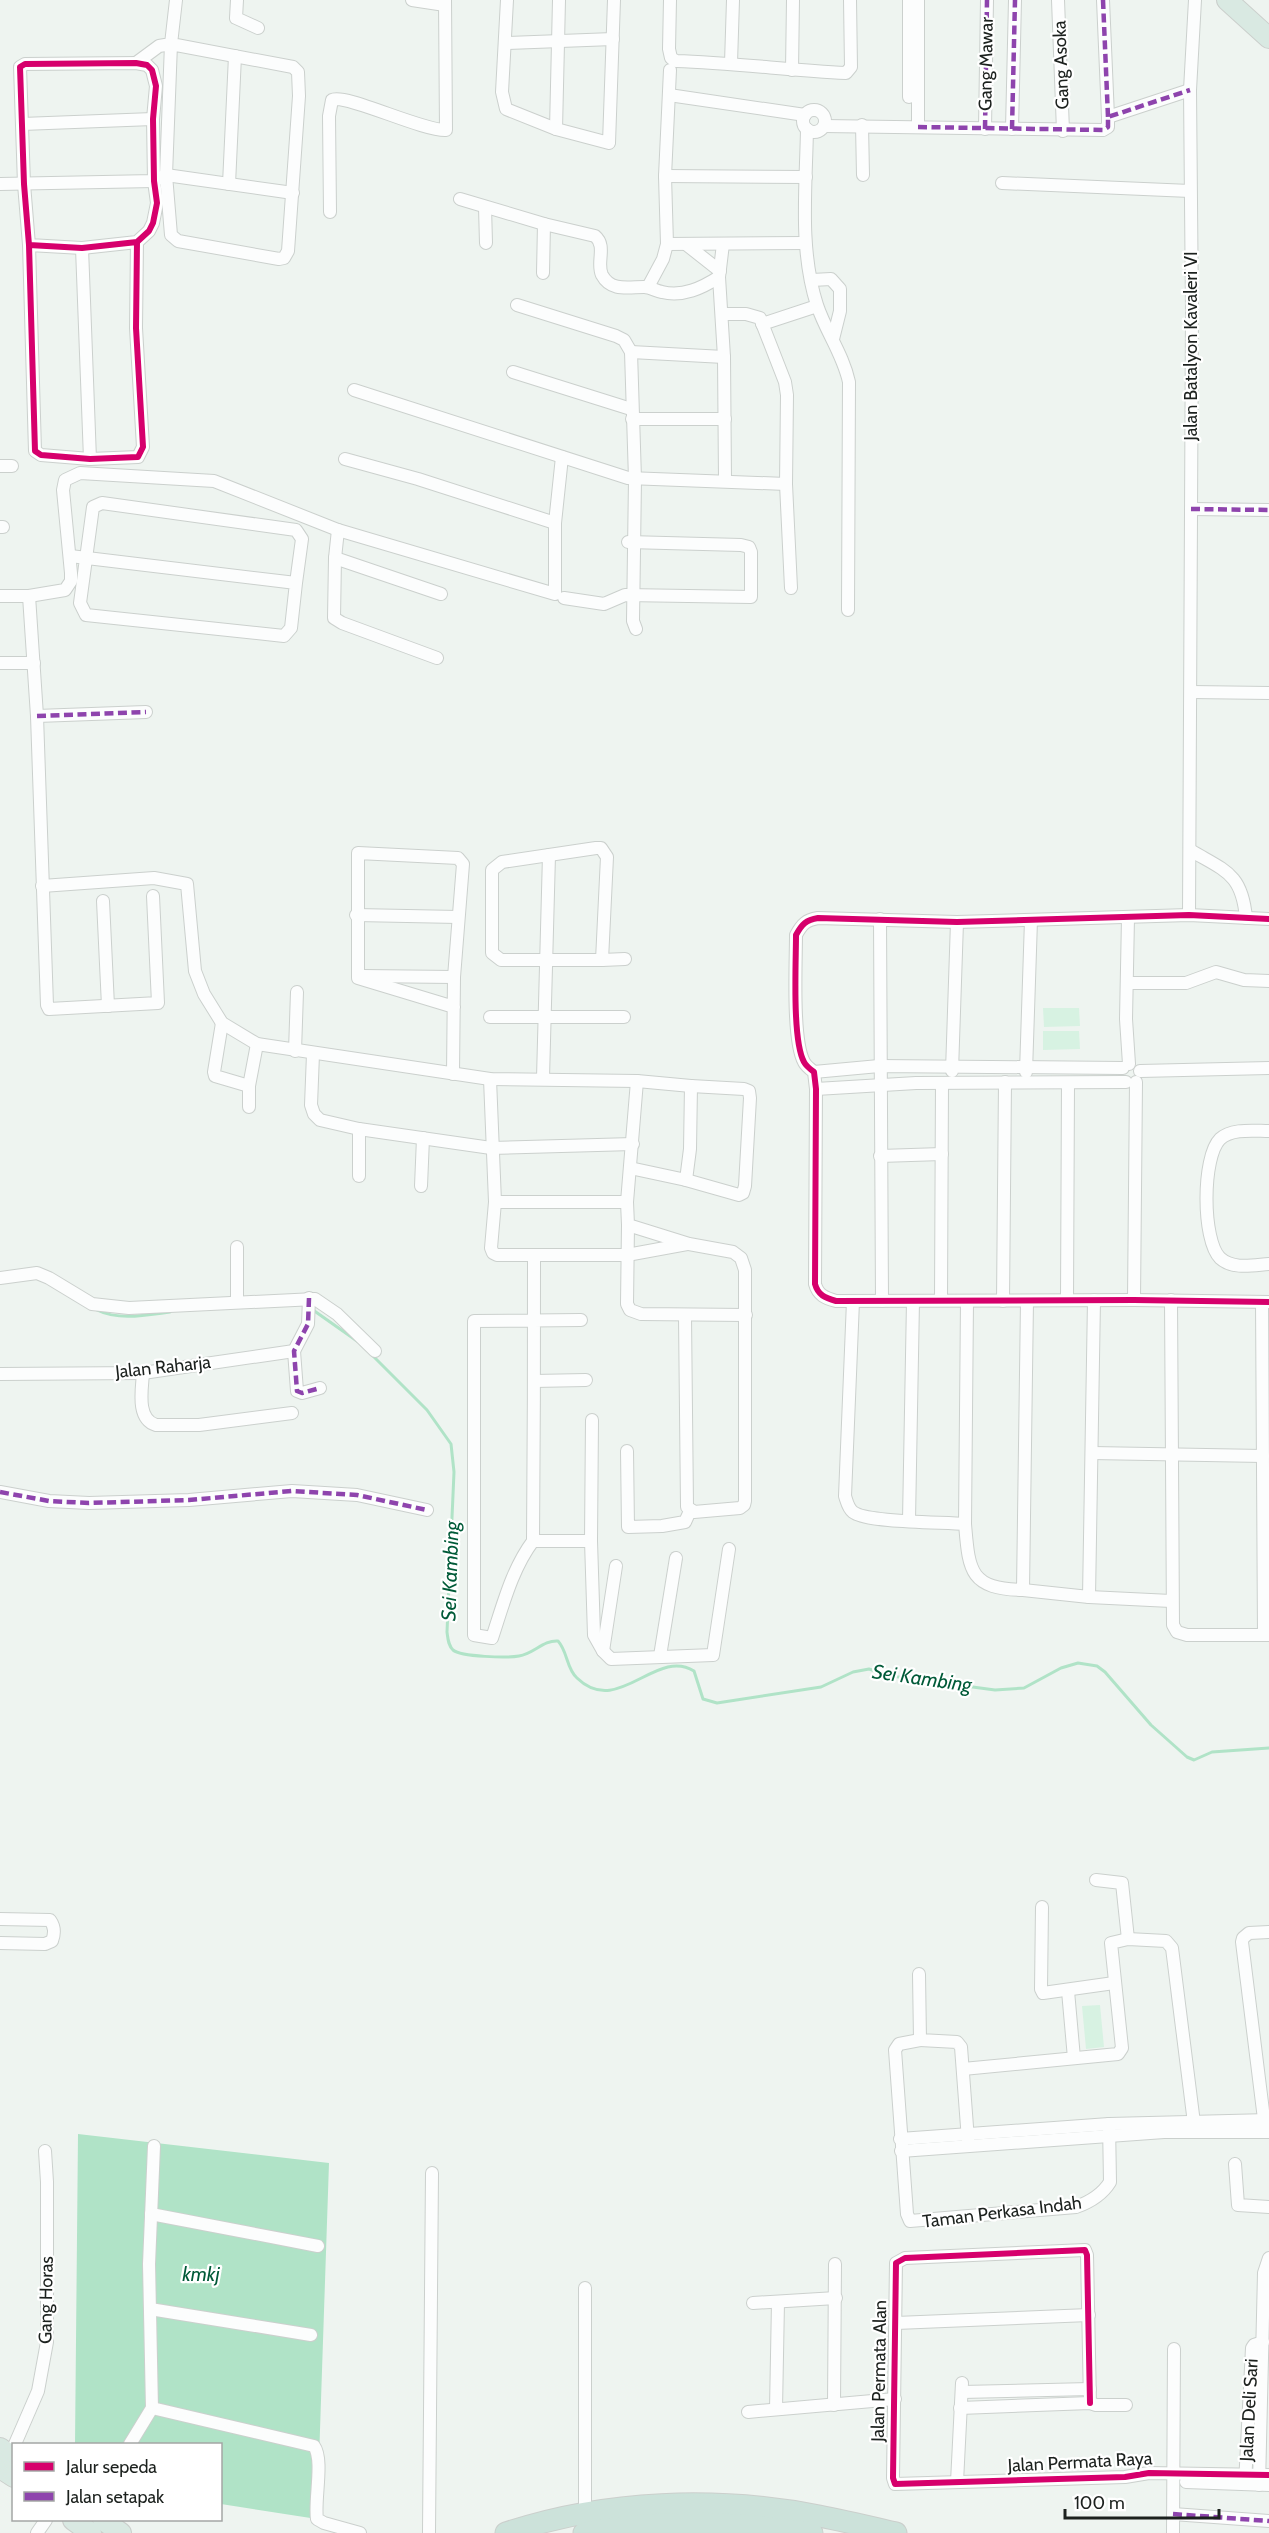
<svg xmlns="http://www.w3.org/2000/svg" width="1269" height="2533" viewBox="0 0 1269 2533" font-family="Cabin,sans-serif">
	<style>
		.green { fill: #d7f2e2 }
		.water { fill: #b0e3c7 }
		.lines { fill: none; stroke-linecap: round; stroke-linejoin: round }
		.stream { stroke: #b0e3c7; stroke-width: 3 }
		.minor-casing { stroke: #cbd0cd; stroke-width: 14 }
		.primary-casing { stroke: #cbcfcc; stroke-width: 22 }
		.trunk-casing { stroke: #cbcfcc; stroke-width: 23 }
		.minor { stroke: #fcfdfd; stroke-width: 12 }
		.primary { stroke: #d9e9e2; stroke-width: 20 }
		.trunk { stroke: #cce2da; stroke-width: 21 }
		.quiet { stroke: #8e44ad; stroke-width: 4.5; stroke-dasharray: 9 4.5; stroke-linecap: butt }
		.cycleway-casing { stroke: #fff; stroke-width: 10 }
		.cycleway { stroke: #d6006c; stroke-width: 6 }
		.labels { text-anchor: middle; dominant-baseline: central; stroke-width: 4.5; stroke-linejoin: round; paint-order: stroke }
		.street-label { font-size: 18px; fill: #1c211e; stroke: #fff }
		.water-label { font-size: 20px; font-style: italic; fill: #005a38; stroke: #fff }
	</style>
	<rect width="100%" height="100%" fill="#eef4f0"/>
	<g class="green">
		<polygon points="1043,1008 1079,1008 1080,1026 1044,1027"/>
		<polygon points="1043,1031 1079,1031 1080,1049 1043,1050"/>
		<polygon points="1100,2005 1104,2047 1086,2049 1082,2006"/>
	</g>
	<polygon class="water" points="78,2134 329,2163 317,2519 221,2504 220,2444 75,2444"/>
	<g class="lines">
		<g class="stream">
			<path d="M97,1310C119,1321 147,1315 170,1312"/>
			<polyline points="313,1310 357,1341"/>
			<path d="M372,1355L427,1410L451,1444L454,1472L447,1632C448,1639 448,1645 453,1650C461,1657 508,1658 519,1656C534,1654 543,1640 558,1641C568,1652 566,1668 577,1678C618,1718 656,1647 694,1671L703,1699L717,1703L821,1687L853,1672L869,1669L891,1676L995,1690L1024,1688L1061,1668L1078,1663L1097,1666L1105,1672L1151,1725L1187,1757L1194,1760L1212,1752L1269,1748"/>
		</g>
		<defs>
			<g id="minor">
				<polyline points="237,0 236,18 258,28"/>
				<polyline points="412,0 445,5"/>
				<polyline points="507,0 502,92 506,109 556,129 609,143 614,0"/>
				<path d="M670,0L669,49L671,58L676,61C733,63 789,70 846,73L851,67L850,0"/>
				<polyline points="909,0 909,97"/>
				<polyline points="1058,0 1063,131"/>
				<polyline points="1103,0 1108,117"/>
				<polyline points="505,43 613,39"/>
				<polyline points="136,63 159,46 171,44 293,67 298,72 299,96 288,251 284,258 279,259 178,241 171,235 166,175 171,44 176,0"/>
				<polyline points="731,63 733,0"/>
				<polyline points="792,70 793,0"/>
				<polyline points="669,95 805,115"/>
				<circle cx="814" cy="121" r="11"/>
				<polyline points="22,124 153,119"/>
				<polyline points="862,125 863,175"/>
				<polyline points="824,126 1103,130 1108,127 1108,117 1190,90"/>
				<polyline points="918,127 918,0"/>
				<polyline points="556,129 559,0"/>
				<path d="M807,129C806,188 799,249 817,305C826,332 843,354 849,382L848,610"/>
				<polyline points="985,129 987,0"/>
				<polyline points="1012,129 1015,0"/>
				<polyline points="665,176 806,177"/>
				<polyline points="1002,183 1190,191"/>
				<polyline points="0,184 154,181 166,175 293,193"/>
				<polyline points="229,184 235,56"/>
				<path d="M460,199L544,224L595,236C607,246 596,263 602,275C611,292 629,287 644,287C650,287 656,291 662,292C683,297 702,288 719,277"/>
				<polyline points="485,207 486,243"/>
				<path d="M330,212L329,116L332,100C345,93 422,131 446,130L445,0"/>
				<polyline points="667,244 665,176 670,70"/>
				<polyline points="723,244 719,277 724,357 725,481"/>
				<polyline points="29,245 82,248 137,242 149,231 153,223 157,203 154,181 153,119 156,86 152,70 147,65 136,63 25,64 20,67 24,184 29,245 35,451 41,455 90,459 138,457 143,447 136,328 137,242"/>
				<polyline points="687,245 720,271"/>
				<polyline points="82,248 90,459"/>
				<polyline points="543,273 544,224"/>
				<polyline points="812,280 831,279 840,289 840,311 833,339"/>
				<polyline points="648,287 663,259 667,244 805,243"/>
				<polyline points="517,305 616,336 624,340 631,352 635,479 633,621 636,629"/>
				<polyline points="722,314 746,314 760,318 785,382 787,395 786,484 791,588"/>
				<polyline points="762,324 817,306"/>
				<polyline points="631,352 724,357"/>
				<polyline points="513,372 631,409"/>
				<polyline points="354,390 628,478 786,484"/>
				<polyline points="632,419 725,419"/>
				<polyline points="345,459 418,479 555,523"/>
				<polyline points="0,466 12,466"/>
				<polyline points="1191,509 1269,510"/>
				<polyline points="0,527 3,527"/>
				<polyline points="338,530 335,558 334,618 342,623 437,658"/>
				<polyline points="70,556 87,558 296,583 302,539 296,530 102,503 93,507 80,603 86,615 284,636 291,628 296,583"/>
				<polyline points="335,558 441,594"/>
				<polyline points="0,596 29,596 65,590 71,581 71,573 63,490 65,480 80,473 214,481 338,530 555,594 555,523 562,457"/>
				<polyline points="29,596 37,716 47,1005 49,1009 158,1003 153,896"/>
				<polyline points="564,598 604,604 625,595 751,597 751,552 749,547 741,545 628,542"/>
				<polyline points="0,663 34,663"/>
				<polyline points="1191,692 1269,693"/>
				<polyline points="37,716 146,712"/>
				<polygon points="596,848 601,848 607,857 602,960 501,960 492,953 492,870 502,862"/>
				<path d="M1190,850C1225,871 1242,873 1246,918"/>
				<polyline points="42,886 154,878 187,884 195,971 204,994 222,1023 257,1044 490,1079 637,1081 691,1086 690,1149 686,1180 630,1168"/>
				<polyline points="103,901 108,1006"/>
				<polyline points="356,915 458,917"/>
				<polyline points="1189,915 1192,313 1190,90 1195,0"/>
				<polyline points="1128,918 1126,1019 1129,1064"/>
				<polyline points="880,919 882,1301"/>
				<path d="M1269,919L1189,915L957,922L818,918C806,920 802,924 796,935C796,963 792,1040 804,1062C806,1066 810,1069 814,1072L816,1089L815,1284C818,1295 825,1298 836,1301L1134,1300L1269,1302"/>
				<polyline points="602,960 625,959"/>
				<polyline points="362,976 454,977"/>
				<polyline points="1127,983 1186,983 1216,972 1244,980 1269,981"/>
				<polyline points="490,1017 624,1017"/>
				<polyline points="222,1023 214,1072 215,1076 249,1086"/>
				<polyline points="295,1051 297,992"/>
				<polyline points="313,1054 311,1105 314,1114 320,1120 359,1129 491,1148 633,1144"/>
				<polyline points="952,1071 957,922"/>
				<polyline points="1140,1071 1269,1068"/>
				<polyline points="814,1072 879,1066 1123,1068"/>
				<polyline points="1026,1072 1031,920"/>
				<polyline points="453,1074 454,977 463,864 458,858 358,853 358,978 454,1007"/>
				<polyline points="543,1078 549,855"/>
				<polyline points="490,1079 495,1202 491,1248 493,1253 497,1255 627,1255 687,1244"/>
				<polyline points="637,1081 627,1202 628,1225 689,1244 733,1252 741,1258 745,1270 745,1501 744,1505 740,1508 694,1512 687,1507 685,1316"/>
				<polyline points="816,1089 916,1083 1126,1082"/>
				<polyline points="249,1107 249,1086 257,1044"/>
				<polyline points="359,1129 359,1176"/>
				<path d="M1269,1131C1254,1131 1232,1128 1220,1139C1202,1157 1202,1240 1220,1258C1233,1270 1254,1265 1269,1264"/>
				<polyline points="880,1156 942,1154"/>
				<polyline points="686,1180 739,1195 743,1193 745,1186 750,1098 749,1091 744,1089 691,1086"/>
				<polyline points="421,1186 423,1138"/>
				<polyline points="495,1202 627,1202"/>
				<polyline points="628,1225 627,1304 630,1310 641,1314 746,1315"/>
				<polyline points="237,1247 237,1301"/>
				<path d="M534,1255C534,1350 534,1446 533,1541C512,1569 503,1605 492,1638L474,1635V1321L581,1320"/>
				<polyline points="0,1278 37,1273 49,1278 92,1304 129,1308 315,1299 337,1314 375,1351"/>
				<polyline points="941,1300 942,1083"/>
				<polyline points="1067,1300 1068,1083"/>
				<polyline points="1134,1300 1136,1082"/>
				<polyline points="1171,1300 1173,1625 1177,1632 1187,1635 1264,1635"/>
				<path d="M853,1301L845,1496C847,1502 848,1508 853,1512C867,1523 943,1522 965,1524C969,1570 969,1589 1023,1590L1027,1301"/>
				<polyline points="1003,1301 1005,1082"/>
				<polyline points="1262,1302 1264,1635 1269,1635"/>
				<polyline points="294,1351 297,1391 302,1393 320,1388"/>
				<polyline points="294,1351 308,1324 309,1298"/>
				<path d="M143,1373C142,1389 136,1419 156,1425H199L292,1413"/>
				<polyline points="0,1374 143,1373 294,1351"/>
				<polyline points="534,1381 586,1380"/>
				<polyline points="592,1420 591,1541 594,1635 603,1651 611,1659 713,1655 729,1549"/>
				<polyline points="627,1451 628,1527 662,1526 685,1522 690,1511"/>
				<polyline points="1092,1453 1263,1456"/>
				<polyline points="0,1492 49,1501 89,1503 189,1500 292,1491 357,1495 427,1510"/>
				<polyline points="909,1520 913,1301"/>
				<polyline points="965,1524 967,1301"/>
				<polyline points="533,1541 591,1541"/>
				<polyline points="1023,1590 1089,1597 1094,1300"/>
				<polyline points="1089,1597 1171,1601"/>
				<polyline points="603,1651 616,1566"/>
				<polyline points="660,1656 676,1558"/>
				<polyline points="1096,1880 1122,1883 1128,1939"/>
				<polyline points="1042,1907 1041,1989 1043,1993 1114,1983"/>
				<path d="M0,1919L50,1920C55,1927 55,1933 52,1941L45,1944L0,1943"/>
				<polyline points="919,1974 920,2040 957,2042 961,2047 968,2140"/>
				<polyline points="1068,1991 1074,2058"/>
				<path d="M920,2040L899,2044L895,2050L907,2214L910,2221L1076,2207C1090,2202 1102,2195 1110,2182L1109,2124"/>
				<polyline points="963,2069 1118,2054 1122,2048 1111,1943 1128,1939 1166,1941 1172,1948 1195,2131"/>
				<polyline points="1265,2127 1242,1942 1243,1938 1249,1933 1269,1932"/>
				<polyline points="900,2139 1109,2124 1269,2120"/>
				<polyline points="901,2151 1164,2132 1269,2132"/>
				<polyline points="1235,2164 1238,2205 1269,2207"/>
				<polyline points="151,2214 318,2246"/>
				<polyline points="585,2288 585,2514"/>
				<polyline points="753,2303 836,2298"/>
				<polyline points="150,2309 311,2335"/>
				<polyline points="896,2323 1089,2315"/>
				<polyline points="962,2392 1090,2389"/>
				<polyline points="1090,2403 1087,2255 1085,2250 905,2258 896,2263 893,2478 895,2484 1125,2477 1149,2473 1269,2475"/>
				<polyline points="834,2405 835,2264"/>
				<path d="M152,2408L314,2446C324,2460 314,2500 317,2519L324,2523L360,2533"/>
				<polyline points="960,2408 1090,2403 1096,2405 1126,2405"/>
				<polyline points="776,2409 778,2302"/>
				<polyline points="748,2412 895,2399"/>
				<polyline points="15,2444 38,2391 47,2342 47,2182 45,2151"/>
				<polyline points="130,2444 152,2408 149,2264 154,2146"/>
				<polyline points="957,2482 962,2383"/>
				<polyline points="1186,2482 1269,2485"/>
				<polyline points="1245,2484 1252,2348 1254,2345 1263,2342"/>
				<polyline points="1259,2485 1264,2273 1269,2258"/>
				<polyline points="1173,2514 1269,2521"/>
				<polyline points="37,2533 46,2520"/>
				<polyline points="429,2533 432,2173"/>
				<polyline points="1173,2533 1174,2349"/>
			</g>
			<g id="primary">
				<polyline points="1227,0 1269,38"/>
				<polyline points="0,2448 14,2458"/>
				<polyline points="0,2468 14,2477"/>
				<polyline points="73,2520 91,2533"/>
				<polyline points="103,2520 121,2533"/>
			</g>
			<g id="trunk">
				<path d="M506,2533C605,2500 717,2496 819,2516C845,2521 870,2527 896,2533"/>
				<path d="M584,2533C661,2518 735,2522 812,2533"/>
			</g>
		</defs>
		<use href="#minor" class="minor-casing"/>
		<use href="#primary" class="primary-casing"/>
		<use href="#trunk" class="trunk-casing"/>
		<use href="#minor" class="minor"/>
		<use href="#primary" class="primary"/>
		<use href="#trunk" class="trunk"/>
		<g class="quiet">
			<polyline points="1103,0 1108,117"/>
			<polyline points="918,127 1103,130 1108,127 1108,117 1190,90"/>
			<polyline points="985,129 987,0"/>
			<polyline points="1012,129 1015,0"/>
			<polyline points="1191,509 1269,510"/>
			<polyline points="37,716 146,712"/>
			<polyline points="309,1298 308,1324 294,1351 297,1391 302,1393 320,1388"/>
			<polyline points="0,1492 49,1501 89,1503 189,1500 292,1491 357,1495 427,1510"/>
			<polyline points="1173,2514 1269,2521"/>
		</g>
		<defs>
			<g id="cycleway">
				<polyline points="29,245 82,248 137,242 149,231 153,223 157,203 154,181 153,119 156,86 152,70 147,65 136,63 25,64 20,67 24,184 29,245 35,451 41,455 90,459 138,457 143,447 136,328 137,242"/>
				<path d="M1269,919L1189,915L957,922L818,918C806,920 802,924 796,935C796,963 792,1040 804,1062C806,1066 810,1069 814,1072L816,1089L815,1284C818,1295 825,1298 836,1301L1134,1300L1269,1302"/>
				<polyline points="1090,2403 1087,2255 1085,2250 905,2258 896,2263 893,2478 895,2484 1125,2477 1149,2473 1269,2475"/>
			</g>
		</defs>
		<use href="#cycleway" class="cycleway-casing"/>
		<use href="#cycleway" class="cycleway"/>
	</g>
	<g class="labels">
		<g class="street-label">
			<text transform="translate(986 64) rotate(-89)">Gang Mawar</text>
			<text transform="translate(1061 65) rotate(-92)">Gang Asoka</text>
			<text transform="translate(1191 346) rotate(-90)">Jalan Batalyon Kavaleri VI</text>
			<text transform="translate(163 1367) rotate(-6)">Jalan Raharja</text>
			<text transform="translate(1002 2212) rotate(-7)">Taman Perkasa Indah</text>
			<text transform="translate(46 2300) rotate(-89)">Gang Horas</text>
			<text transform="translate(879 2371) rotate(-89)">Jalan Permata Alan</text>
			<text transform="translate(1249 2410) rotate(-87)">Jalan Deli Sari</text>
			<text transform="translate(1080 2462) rotate(-3)">Jalan Permata Raya</text>
		</g>
		<g class="water-label">
			<text transform="translate(450 1571) rotate(-88)">Sei Kambing</text>
			<text transform="translate(922 1678) rotate(8)">Sei Kambing</text>
			<text x="201" y="2274">kmkj</text>
		</g>
	</g>
	<rect x="12" y="2443" width="210" height="78" fill="#ffffff" stroke="#a4a6a5" stroke-width="1.5"/>
	<rect x="24" y="2462" width="30" height="9" fill="#d6006c" stroke="#a4a6a5" stroke-width="1.5"/>
	<text x="66" y="2473" font-size="18" fill="#1c211e">Jalur sepeda</text>
	<rect x="24" y="2492" width="30" height="9" fill="#8e44ad" stroke="#a4a6a5" stroke-width="1.5"/>
	<text x="66" y="2503" font-size="18" fill="#1c211e">Jalan setapak</text>
	<path d="M1065 2509v9h154v-9" fill="none" stroke="#1c211e" stroke-width="3"/>
	<text x="1074" y="2509" font-size="18" fill="#1c211e" stroke="#ffffff" stroke-width="4.5" paint-order="stroke">100 m</text>
</svg>
